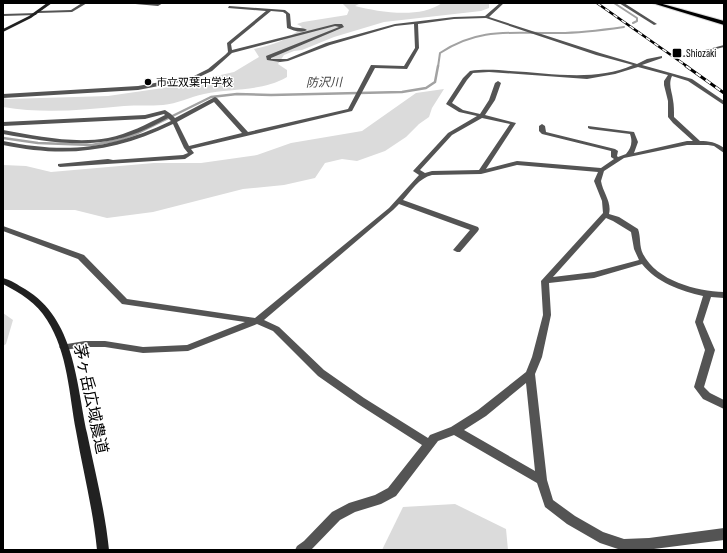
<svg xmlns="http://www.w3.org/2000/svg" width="727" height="553" viewBox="0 0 727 553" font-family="'Sofia Sans Condensed','Noto Sans JP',sans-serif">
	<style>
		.green { fill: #dbdbdb }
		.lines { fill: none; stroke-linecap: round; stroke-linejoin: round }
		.stream-far1 { stroke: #a2a2a2; stroke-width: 2 }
		.stream { stroke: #a2a2a2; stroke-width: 2.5 }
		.primary-casing { stroke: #dbdbdb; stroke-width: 2 }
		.street { fill: #545454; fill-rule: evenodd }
		.secondary { fill: #212121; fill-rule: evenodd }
		.primary { fill: #000; fill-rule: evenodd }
		.rail-far1-casing { stroke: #000; stroke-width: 2.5 }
		.rail-casing { stroke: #000; stroke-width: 3 }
		.rail-far1 { stroke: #fff; stroke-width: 1.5; stroke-dasharray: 5; stroke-linecap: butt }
		.rail { stroke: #fff; stroke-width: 2; stroke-dasharray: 6; stroke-linecap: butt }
		.poi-dot { fill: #000; stroke: #fff; stroke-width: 1.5 }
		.labels { text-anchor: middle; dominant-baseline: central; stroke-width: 3; stroke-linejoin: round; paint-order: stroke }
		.far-poi-label { font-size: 11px; fill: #000; stroke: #fff; text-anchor: start }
		.far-water-label { font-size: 12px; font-style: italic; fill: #434343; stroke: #fff }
		.near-street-label { font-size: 16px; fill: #000; stroke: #fff }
	</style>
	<rect width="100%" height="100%" fill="#fff"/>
	<g class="green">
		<path d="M342,3H361L355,6C379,12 420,19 442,3L489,4V8L481,11L384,22L334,37L302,50L294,51L284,55L278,64L287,70V77C261,92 232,88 204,94C190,97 177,104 163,105C150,106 137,105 124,106C82,110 44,114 3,107V98L8,99L108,96L163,88L234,72L259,57L254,49C272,45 289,40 302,27L297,24L303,22L347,15L349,10Z"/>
		<polygon points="444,89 432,108 429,117 419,124 406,137 385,151 357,161 342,159 325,163 315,178 284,185 243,189 153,212 107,218 75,210 3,210 3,165 26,166 51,172 154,163 201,163 257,155 291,143 362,131 416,93"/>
		<polygon points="3,313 13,320 6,344 3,346"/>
		<polygon points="455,504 506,529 508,550 382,550 403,507"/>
	</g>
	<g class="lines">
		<g class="stream-far1">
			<polyline points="614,3 637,18 637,21 633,23"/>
			<path d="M438,67L440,53C480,26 514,34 559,33C581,33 603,30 624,27"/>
		</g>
		<polyline class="stream" points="3,138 38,143 92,145 119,140 138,133 211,97 237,94 271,95 402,92 426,88 435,82 438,66"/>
		<defs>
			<polygon id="primary" points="652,3 659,3 724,21 724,25"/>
		</defs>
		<use href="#primary" class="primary-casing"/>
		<g class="street">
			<polygon points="82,3 87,3 72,12 38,13 36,12 38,11 71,10"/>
			<polygon points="124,3 163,3 158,6"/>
			<path d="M500,3H504L489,17L600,53L637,64L647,59L662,56V58L642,65L692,79L724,101V105L688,81L672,76C668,85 672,91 673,100C674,105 674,111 674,117L700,141C709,141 716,142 724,148V153L714,146L708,145H687L624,158L604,171L601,181C603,193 612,202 609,214L619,217L638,229C641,237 639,246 643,254C657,281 696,291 724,292V298L711,297L703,322L715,350L704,387L710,393L724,400V409L703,399L694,387L705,350L695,322L703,296C681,291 656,282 642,264L594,278L549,283L551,315L542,357L535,374L547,480L553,500L575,516L603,532L624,539L649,538L724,528V540L646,550H621L600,543L567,524L545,507L537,483L454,435L438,441L396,496L381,504L355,512L340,520L311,550H295L297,546L304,541L332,512L349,503L375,495L388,488L422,445L358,404L318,376L273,331L257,324L188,351L143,353L105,347H85L64,350L61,349L59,347L61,345L85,341H105L143,347L187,345L245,322L122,304L78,259L3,231V226L84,255L127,299L255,318L389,208L419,175L413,171L448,133L477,116L459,112L446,104L463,78L470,71C484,69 497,70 510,71C550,73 595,82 633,65L596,55L486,18L454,19L418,24L419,48L407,69L375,68L352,111L191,149L194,153L185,159L60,167L58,166V164L108,159L113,160L183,155L188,153L184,148L173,124C115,152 66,158 3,145V141C67,154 112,149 171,121L168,118C149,128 129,138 108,141C73,147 37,140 3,134V130C37,136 73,144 108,138C128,134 147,124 165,115L164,114L145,119L3,126V122L145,115L165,110L171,114L175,118L215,97L217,98L248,132L348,109L371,65L404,66L415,48L414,24L395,26L330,45L288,61L280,62L267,60L266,56L339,27L335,26L232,53L212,71L195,79L138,90L3,98V94L138,86L194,76L208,69L225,55L228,52L227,43L266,11L228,8L229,6L285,10L290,14L291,26C296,29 303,27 307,30C301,33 294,31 287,28L286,14L283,12L271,11L231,44L232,50L335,24H342L344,27L271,58V59H287L326,43L395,24L454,17L485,16ZM638,67L668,75L664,81V85L668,101V117L673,123L693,141H687L634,153L638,142L634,132L588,126V128L590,129L630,134C633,142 631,148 626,154L618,157L617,156L618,151L615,149L546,132L545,126L542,124L539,126V131L542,134L611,151V157L614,159L601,168L517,161L486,169L516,123L485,115L495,100L501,83L498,81L495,83L489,100L480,114L463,110L452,103L467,80L473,73L489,72L587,79L615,74ZM214,102L242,133L189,146L177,122ZM482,118L510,124L479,170L432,171L425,173L420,170L452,135ZM517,165L598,172L594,181L602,201L603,213L541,281L543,315L532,357L526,372L478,410L451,427L430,435L428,438L364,398L324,370L279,327L264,320L393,210L399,204L470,230L453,250L457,252H460L478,231L479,229L478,227L403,200C411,191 419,178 432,175L481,174ZM606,218L613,221L631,232L634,249L639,260L594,272L553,277ZM526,383L535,471L464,430L486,416Z"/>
			<polygon points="619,3 624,3 657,24 654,25"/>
			<polygon points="37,13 36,15 3,16 3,14"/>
			<polygon points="724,45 724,47 684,57 682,56"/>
		</g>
		<g class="secondary">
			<polygon points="47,3 52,3 31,18 3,32 3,29 29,16"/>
			<path d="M3,278C11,280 18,285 25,289C75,319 76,382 87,433C95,472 105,510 109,550H97C93,509 83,471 76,431C69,394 68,353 47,320C37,303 20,293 3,284Z"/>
		</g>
		<use href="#primary" class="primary"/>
		<defs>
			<polyline id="rail-far1" points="597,3 688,67"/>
			<polyline id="rail" points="686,66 724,93"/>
		</defs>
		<use href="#rail-far1" class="rail-far1-casing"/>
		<use href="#rail" class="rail-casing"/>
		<use href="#rail-far1" class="rail-far1"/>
		<use href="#rail" class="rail"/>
	</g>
	<g class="poi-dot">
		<rect x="672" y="48" width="10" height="10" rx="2"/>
		<circle cx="148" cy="82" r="4"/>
	</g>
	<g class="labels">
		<g class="far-poi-label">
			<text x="686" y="53">Shiozaki</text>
			<text x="156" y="82">市立双葉中学校</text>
		</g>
		<g class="far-water-label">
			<text transform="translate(324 83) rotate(-1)">防沢川</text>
		</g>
		<g class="near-street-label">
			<text transform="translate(90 399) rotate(78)">茅ヶ岳広域農道</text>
		</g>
	</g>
	<rect width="727" height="553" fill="none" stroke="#000000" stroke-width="8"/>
</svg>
